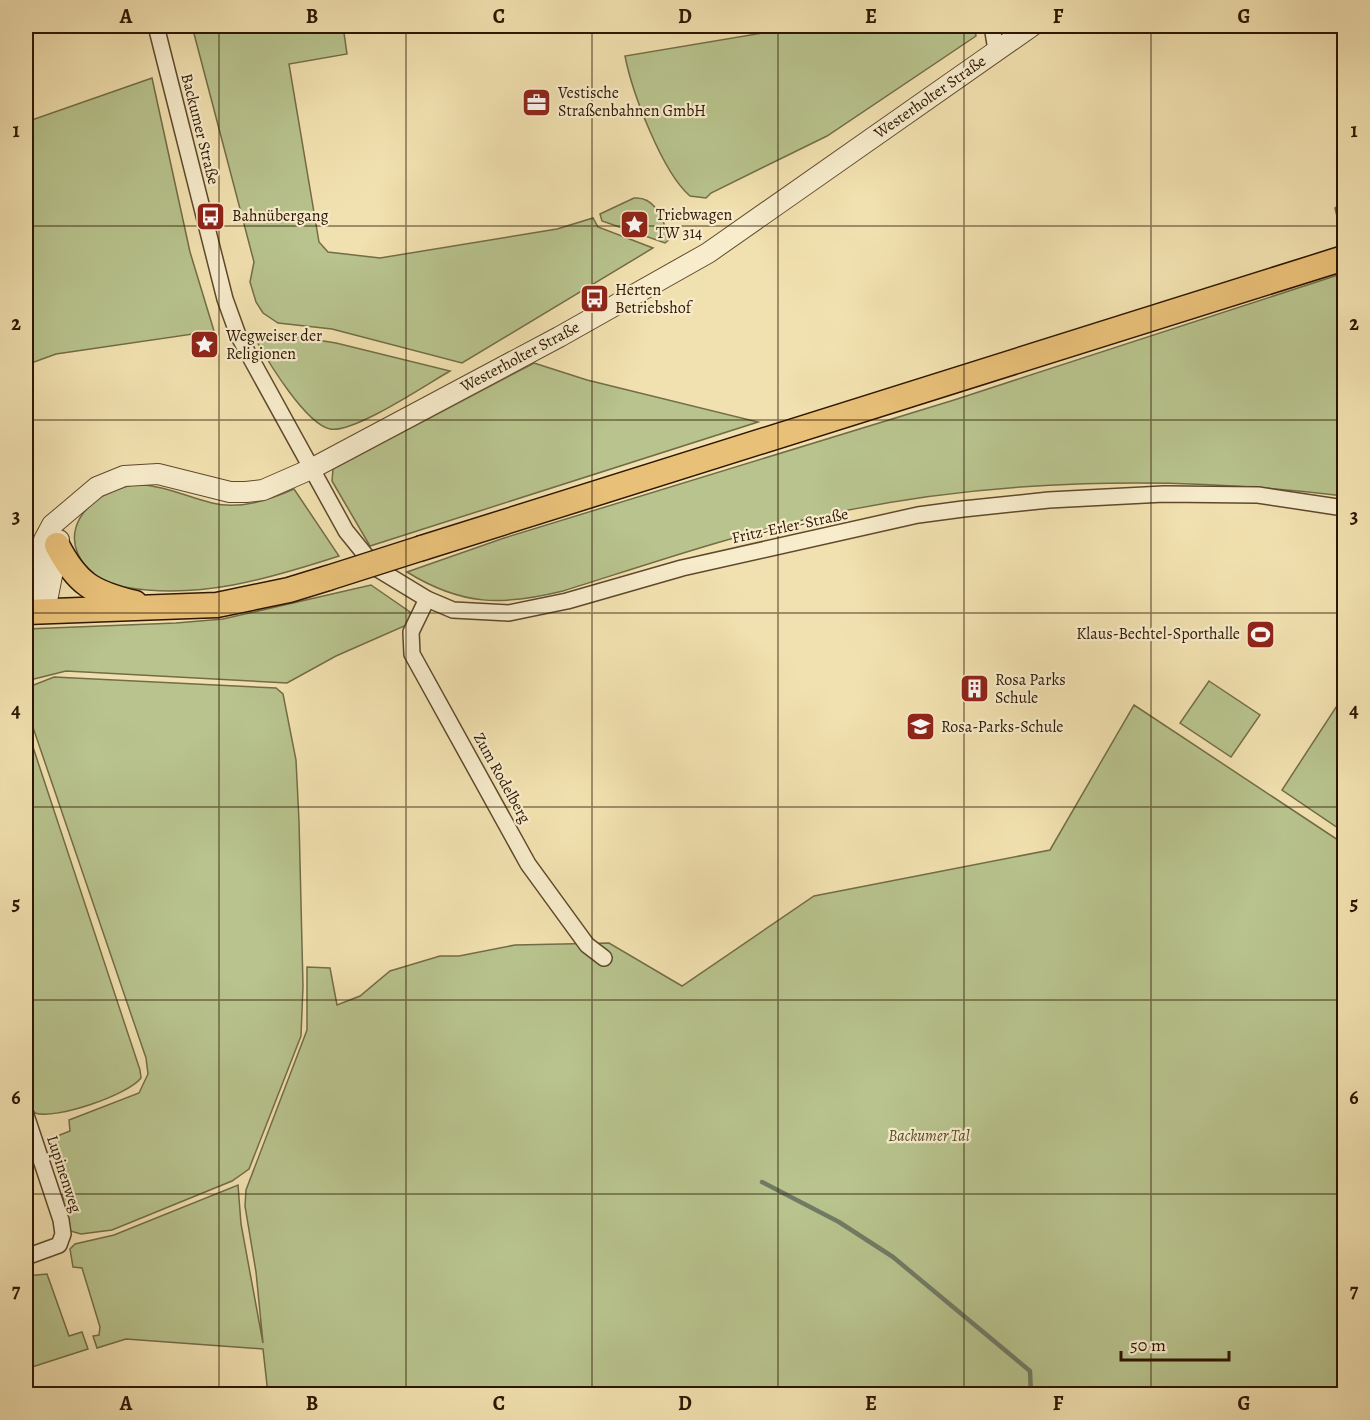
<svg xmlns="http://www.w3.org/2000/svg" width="1370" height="1420" viewBox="0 0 1370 1420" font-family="Alegreya,serif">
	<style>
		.green { fill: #b8c38d; stroke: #736c46; stroke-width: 1.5 }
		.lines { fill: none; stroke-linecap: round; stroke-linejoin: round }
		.stream { stroke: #707b64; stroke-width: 4.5 }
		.minor-casing { stroke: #5f492c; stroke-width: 18 }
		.tertiary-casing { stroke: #5f492c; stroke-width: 22 }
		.primary-casing { stroke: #2e1600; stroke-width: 27 }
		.minor { stroke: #f7eccc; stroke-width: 15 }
		.tertiary { stroke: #f7eccc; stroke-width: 20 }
		.primary { stroke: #e9c078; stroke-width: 24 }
		.primary-bridge-casing { stroke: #2e1600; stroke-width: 27; stroke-linecap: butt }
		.primary-bridge { stroke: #e9c078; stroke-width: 24 }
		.grid { fill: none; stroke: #2e1600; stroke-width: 1.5; stroke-opacity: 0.55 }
		.labels { text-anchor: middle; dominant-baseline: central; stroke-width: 4.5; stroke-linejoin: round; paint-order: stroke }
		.poi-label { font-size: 16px; fill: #2e1600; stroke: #f7eccc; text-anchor: start }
		.street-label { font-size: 16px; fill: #2e1600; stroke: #f7eccc }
		.park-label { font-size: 16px; font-style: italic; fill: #574a2a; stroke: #f7eccc }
		.neatline { fill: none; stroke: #2e1600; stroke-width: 2 }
		.grid-label { font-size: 20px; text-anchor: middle; font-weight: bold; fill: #2e1600 }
	</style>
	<rect width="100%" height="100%" fill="#f2e1b0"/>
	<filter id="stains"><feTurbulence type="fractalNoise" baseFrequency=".00333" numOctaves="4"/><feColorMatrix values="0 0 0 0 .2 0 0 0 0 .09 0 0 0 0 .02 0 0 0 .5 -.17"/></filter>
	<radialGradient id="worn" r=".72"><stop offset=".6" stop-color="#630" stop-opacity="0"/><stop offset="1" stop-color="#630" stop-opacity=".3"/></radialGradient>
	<g class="green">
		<polygon points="192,26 343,26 347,54 289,64 319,242 328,252 380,258 557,229 593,218 598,227 653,248 462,363 332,329 278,323 263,313 256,302 250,282 254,262"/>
		<path d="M805,26H974L976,36L827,136L711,193L706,198L690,196C662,172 632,92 625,56Z"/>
		<polygon points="152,78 190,252 214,331 56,354 26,365 26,122"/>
		<path d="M634,198C657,196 663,222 670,239L665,243L602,221L600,214Z"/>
		<polygon points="1344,201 1344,223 1339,225 1335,208"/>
		<path d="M1344,273V496C1176,475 991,478 825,515C736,534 649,564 563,591C502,606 462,606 407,572L504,538L954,400Z"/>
		<path d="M267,332L336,343L450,371C427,384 353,434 330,429C306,424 269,363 257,342Z"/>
		<polygon points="534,363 587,380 758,422 370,546 332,481 333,469"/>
		<path d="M135,484C167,486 184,496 212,503C240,510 269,500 294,489L339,556C268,579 199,600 124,587C81,579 54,535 94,502C106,492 121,488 135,484Z"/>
		<polygon points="371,585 410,612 412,619 409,624 336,656 287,683 66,671 26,681 26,629 176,623 223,619"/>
		<polygon points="54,677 276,688 283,694 296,760 299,821 303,986 301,1036 249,1169 232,1181 112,1230 81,1234 70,1231 64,1212 62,1179 52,1138 70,1131 69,1120 139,1093 148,1074 146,1058 26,707 26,688"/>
		<polygon points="1209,681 1260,715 1231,757 1180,723"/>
		<polygon points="1344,695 1344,832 1282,790"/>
		<polygon points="1134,705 1344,844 1344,1394 268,1394 263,1349 126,1339 97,1348 93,1336 99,1335 100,1327 82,1268 73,1267 70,1249 75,1244 114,1235 238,1185 241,1224 263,1343 256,1272 245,1206 246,1190 307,1030 307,967 330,968 337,1005 360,996 390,971 440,956 459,956 515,945 609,943 682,986 814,896 1050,850"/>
		<path d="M26,726L140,1070L141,1078C128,1095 55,1120 35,1113L26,1099Z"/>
		<polygon points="47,1274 69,1336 82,1332 88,1349 26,1369 26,1276"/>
	</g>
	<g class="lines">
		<polyline class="stream" points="762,1182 839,1222 893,1257 1030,1371 1031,1394"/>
		<defs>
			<g id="minor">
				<polyline points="156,26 225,299 238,335 346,531 376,568 427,599 453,610 509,613 567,601 682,568 918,515 963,509 1049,500 1164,494 1258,495 1344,508"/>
				<polyline points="992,26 996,50"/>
				<polyline points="427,599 411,632 412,654 528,864 587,945 604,958"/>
				<polyline points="26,1115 61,1220 63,1234 59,1245 26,1257"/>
			</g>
			<g id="tertiary">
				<polyline points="28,611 44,540 52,525 97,487 124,476 158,474 230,492 246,492 263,490 311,469 559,337 708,253 1032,26"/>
				<polyline points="45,611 59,540"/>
			</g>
			<g id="primary">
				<path d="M57,545C77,584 93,593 135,603"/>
				<polyline points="422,548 1344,258"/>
				<polyline points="26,612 217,605 289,590 328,578"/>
			</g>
		</defs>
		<use href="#minor" class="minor-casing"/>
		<use href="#tertiary" class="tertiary-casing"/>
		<use href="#primary" class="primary-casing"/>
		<use href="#minor" class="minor"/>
		<use href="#tertiary" class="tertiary"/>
		<use href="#primary" class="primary"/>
		<defs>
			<polyline id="primary-bridge" points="328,578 422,548"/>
		</defs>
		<use href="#primary-bridge" class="primary-bridge-casing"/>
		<use href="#primary-bridge" class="primary-bridge"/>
	</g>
	<path class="grid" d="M219,26V1394M406,26V1394M592,26V1394M778,26V1394M964,26V1394M1151,26V1394M26,226H1344M26,420H1344M26,613H1344M26,807H1344M26,1000H1344M26,1194H1344"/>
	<defs>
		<symbol id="office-square" viewBox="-11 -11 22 22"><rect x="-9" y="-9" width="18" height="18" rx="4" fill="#8f2418" stroke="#f7eccc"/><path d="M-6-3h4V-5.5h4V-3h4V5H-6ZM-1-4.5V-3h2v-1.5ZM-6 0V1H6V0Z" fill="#fff"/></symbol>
		<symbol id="bus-square" viewBox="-11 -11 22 22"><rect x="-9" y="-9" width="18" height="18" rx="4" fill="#8f2418" stroke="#f7eccc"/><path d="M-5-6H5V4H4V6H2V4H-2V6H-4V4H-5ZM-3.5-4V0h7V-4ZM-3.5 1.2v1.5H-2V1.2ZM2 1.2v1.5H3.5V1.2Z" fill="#fff"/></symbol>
		<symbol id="sight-square" viewBox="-11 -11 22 22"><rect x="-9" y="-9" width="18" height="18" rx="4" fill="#8f2418" stroke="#f7eccc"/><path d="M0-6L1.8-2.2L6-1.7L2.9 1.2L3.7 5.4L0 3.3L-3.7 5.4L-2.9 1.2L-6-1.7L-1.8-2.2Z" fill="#fff"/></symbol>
		<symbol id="stadium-square" viewBox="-11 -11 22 22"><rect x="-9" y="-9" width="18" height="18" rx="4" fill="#8f2418" stroke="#f7eccc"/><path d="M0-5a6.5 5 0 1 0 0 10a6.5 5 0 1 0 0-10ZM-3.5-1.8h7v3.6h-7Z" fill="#fff"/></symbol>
		<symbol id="building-square" viewBox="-11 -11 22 22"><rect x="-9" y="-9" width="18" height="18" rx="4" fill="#8f2418" stroke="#f7eccc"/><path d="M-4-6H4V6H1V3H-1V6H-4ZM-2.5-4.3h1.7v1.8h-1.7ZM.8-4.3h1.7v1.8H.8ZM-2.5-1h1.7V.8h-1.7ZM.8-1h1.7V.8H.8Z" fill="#fff"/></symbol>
		<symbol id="school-square" viewBox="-11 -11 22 22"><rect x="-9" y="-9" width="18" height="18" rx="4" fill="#8f2418" stroke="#f7eccc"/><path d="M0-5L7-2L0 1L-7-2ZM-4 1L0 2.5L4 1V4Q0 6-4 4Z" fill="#fff"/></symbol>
	</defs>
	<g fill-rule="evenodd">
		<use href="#office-square" x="520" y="86" width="33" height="33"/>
		<use href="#bus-square" x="194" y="200" width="33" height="33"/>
		<use href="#sight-square" x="618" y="208" width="33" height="33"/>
		<use href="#bus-square" x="578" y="282" width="33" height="33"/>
		<use href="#sight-square" x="188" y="328" width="33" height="33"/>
		<use href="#stadium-square" x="1244" y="618" width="33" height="33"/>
		<use href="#building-square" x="958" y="672" width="33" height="33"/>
		<use href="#school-square" x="904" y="710" width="33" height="33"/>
	</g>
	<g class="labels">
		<g class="poi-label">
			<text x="558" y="93">Vestische<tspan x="558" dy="18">Straßenbahnen GmbH</tspan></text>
			<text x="656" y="215">Triebwagen<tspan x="656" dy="18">TW 314</tspan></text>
			<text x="232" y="216">Bahnübergang</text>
			<text x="615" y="290">Herten<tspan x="615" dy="18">Betriebshof</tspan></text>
			<text x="226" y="336">Wegweiser der<tspan x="226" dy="18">Religionen</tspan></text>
			<text x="1240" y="634" text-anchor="end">Klaus-Bechtel-Sporthalle</text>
			<text x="995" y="680">Rosa Parks<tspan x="995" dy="18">Schule</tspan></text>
			<text x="941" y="727">Rosa-Parks-Schule</text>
		</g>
		<g class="street-label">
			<text transform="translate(930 97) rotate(-35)">Westerholter Straße</text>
			<text transform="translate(200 129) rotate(76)">Backumer Straße</text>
			<text transform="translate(520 357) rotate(-28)">Westerholter Straße</text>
			<text transform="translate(790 526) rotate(-12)">Fritz-Erler-Straße</text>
			<text transform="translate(502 778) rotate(61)">Zum Rodelberg</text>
			<text transform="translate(64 1174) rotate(72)">Lupinenweg</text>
		</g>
		<g class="park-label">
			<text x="929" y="1136">Backumer Tal</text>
		</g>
	</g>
	<rect width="1370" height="1420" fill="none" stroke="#f2e1b0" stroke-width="66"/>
	<path d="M1121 1351v9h108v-9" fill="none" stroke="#2e1600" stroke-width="3"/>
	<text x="1130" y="1351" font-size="18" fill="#2e1600" stroke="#f7eccc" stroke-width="4.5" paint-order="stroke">50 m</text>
	<rect x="33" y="33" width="1304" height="1354" class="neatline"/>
	<g class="grid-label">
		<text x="126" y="23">A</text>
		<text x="312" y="23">B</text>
		<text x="499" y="23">C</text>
		<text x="685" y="23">D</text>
		<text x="871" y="23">E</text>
		<text x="1058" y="23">F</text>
		<text x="1244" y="23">G</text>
		<text x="16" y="137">1</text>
		<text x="1354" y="137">1</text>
		<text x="16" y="330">2</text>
		<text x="1354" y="330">2</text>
		<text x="16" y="523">3</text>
		<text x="1354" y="523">3</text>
		<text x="16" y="717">4</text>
		<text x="1354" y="717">4</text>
		<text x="16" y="910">5</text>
		<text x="1354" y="910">5</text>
		<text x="16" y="1104">6</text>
		<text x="1354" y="1104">6</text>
		<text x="16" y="1297">7</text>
		<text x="1354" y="1297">7</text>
		<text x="126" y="1410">A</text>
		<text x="312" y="1410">B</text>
		<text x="499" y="1410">C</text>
		<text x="685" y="1410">D</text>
		<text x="871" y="1410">E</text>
		<text x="1058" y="1410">F</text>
		<text x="1244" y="1410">G</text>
	</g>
	<rect width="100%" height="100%" filter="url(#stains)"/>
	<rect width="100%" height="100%" fill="url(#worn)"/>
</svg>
